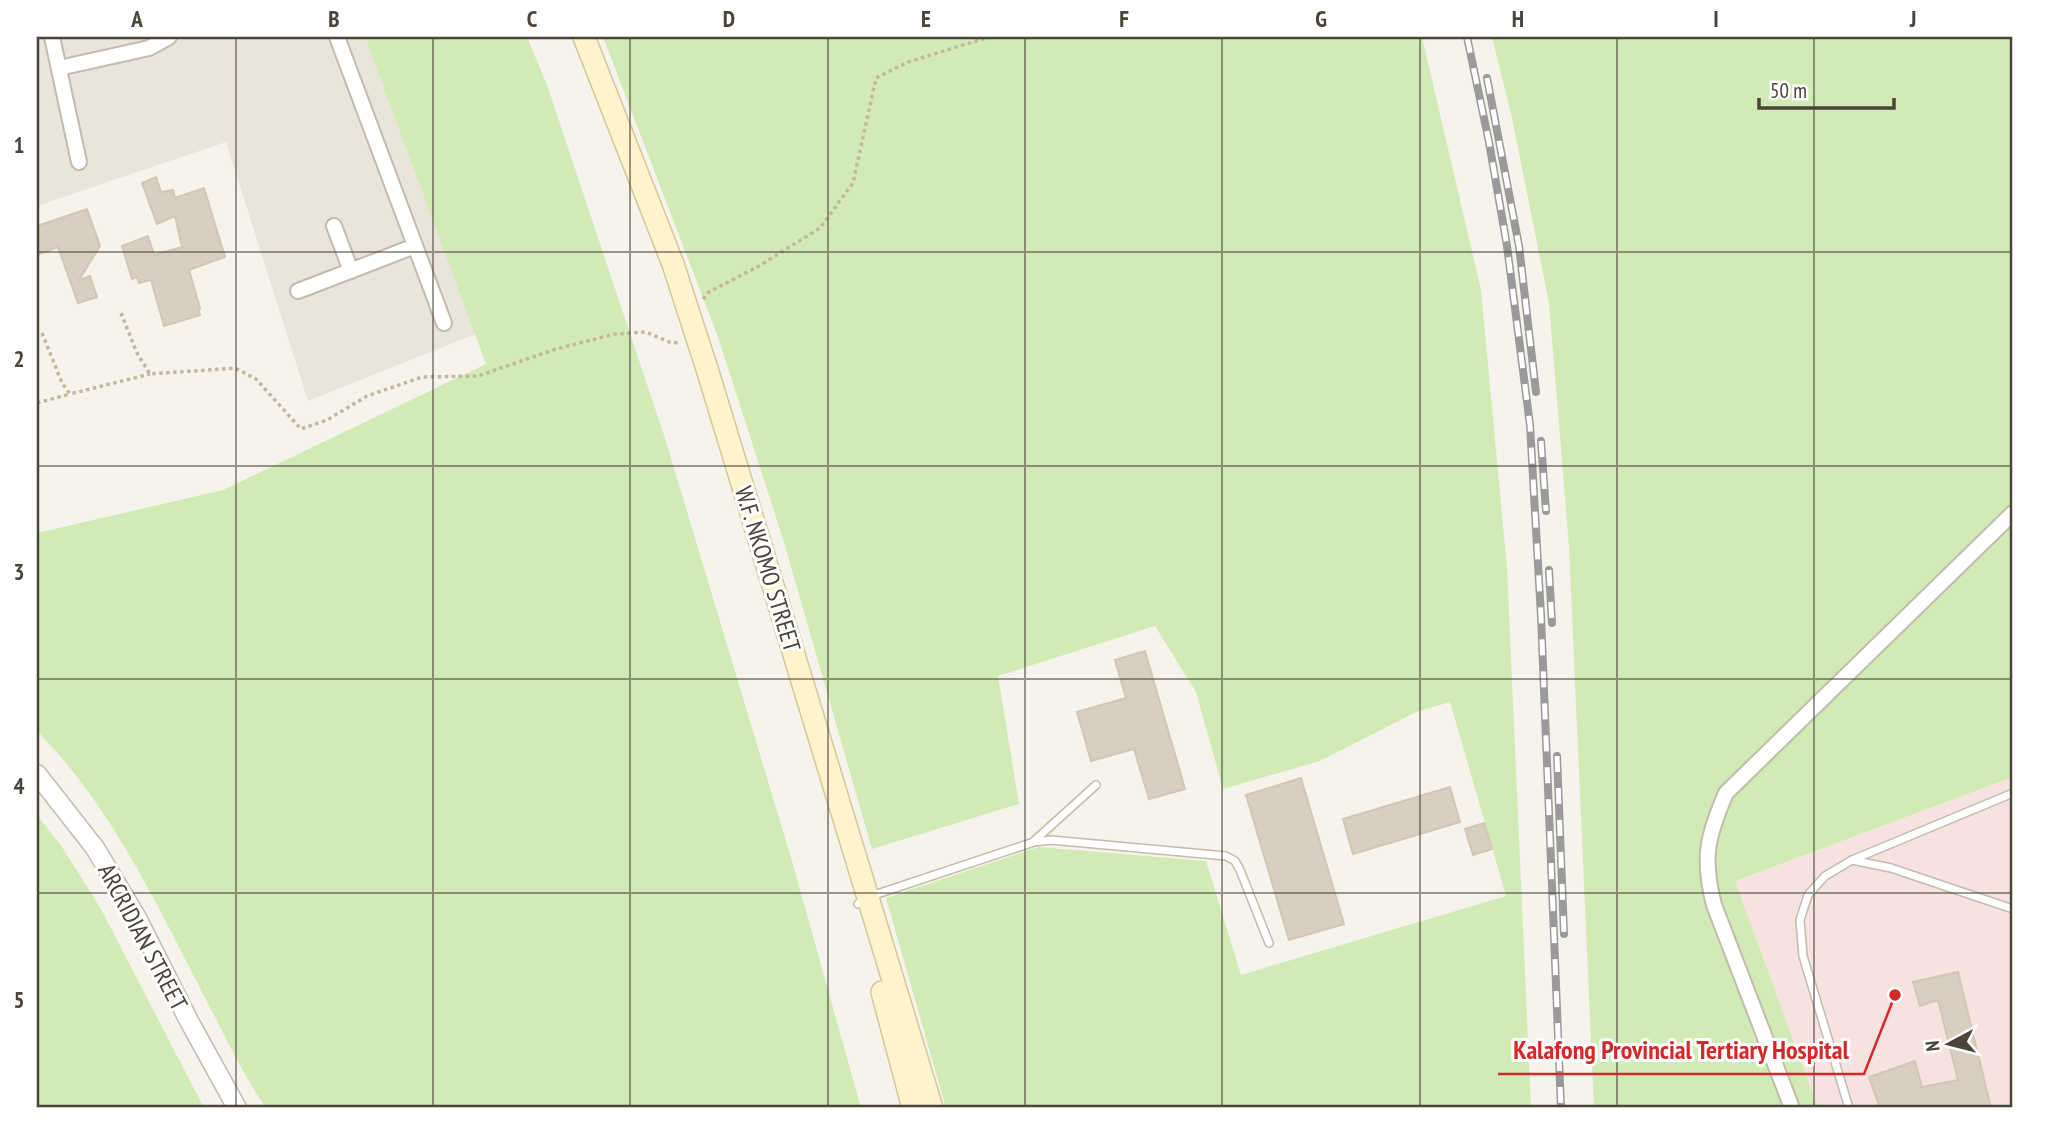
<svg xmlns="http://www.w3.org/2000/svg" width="2050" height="1145" viewBox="0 0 2050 1145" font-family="'PT Sans Narrow',sans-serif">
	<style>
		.residential { fill: #eae5da }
		.medical { fill: #f6e3e0 }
		.green { fill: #d2eab5 }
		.building { fill: #d8cfc1; stroke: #d3c7b4; stroke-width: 2 }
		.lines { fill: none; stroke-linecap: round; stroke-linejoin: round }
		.service-casing { stroke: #c2bbae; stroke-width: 10 }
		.minor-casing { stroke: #c2bbae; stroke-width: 18 }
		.tertiary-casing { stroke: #c2bbae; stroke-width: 21 }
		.secondary-casing { stroke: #d6c79b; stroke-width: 24 }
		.path { stroke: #c4b79f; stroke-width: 3.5; stroke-dasharray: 3.5 3.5; stroke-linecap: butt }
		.service { stroke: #fff; stroke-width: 7 }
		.minor { stroke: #fff; stroke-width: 14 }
		.tertiary { stroke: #fff; stroke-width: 18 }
		.secondary { stroke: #fff3cd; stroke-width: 21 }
		.rail-casing { stroke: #9a9a9a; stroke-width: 8 }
		.rail { stroke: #fff; stroke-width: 5; stroke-dasharray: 16; stroke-linecap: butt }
		.grid { fill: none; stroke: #4b4439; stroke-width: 2; stroke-opacity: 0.55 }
		.labels { text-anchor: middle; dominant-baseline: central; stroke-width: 6; stroke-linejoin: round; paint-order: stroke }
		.street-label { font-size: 24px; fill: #4b4439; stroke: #fff }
		.leader { fill: none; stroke: #d62828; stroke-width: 2.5 }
		.callout-dot { fill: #d62828; stroke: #fff; stroke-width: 2.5 }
		.callout-label { font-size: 26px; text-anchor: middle; font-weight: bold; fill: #d62828; stroke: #fff; stroke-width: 6; stroke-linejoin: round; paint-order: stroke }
		.neatline { fill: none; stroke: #4b4439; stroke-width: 2.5 }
		.grid-label { font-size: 23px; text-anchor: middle; font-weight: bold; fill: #4b4439 }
	</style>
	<rect width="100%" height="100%" fill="#f6f3ec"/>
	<polygon class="residential" points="37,37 365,37 476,334 308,401 226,142 37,206"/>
	<polygon class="medical" points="2013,777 2013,1108 1818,1108 1735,881"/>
	<g class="green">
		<path d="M365,37H527L547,85L664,435L792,861L861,1108H266C246,1079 230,1047 214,1015C162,916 116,811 37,731V533L223,490L486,364Z"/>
		<polygon points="603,37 1422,37 1481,290 1507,568 1531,1108 946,1108 886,898 1038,847 1206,861 1241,975 1506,896 1450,702 1416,712 1320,761 1223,789 1196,692 1155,626 998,676 1019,804 872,849 783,539 718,337"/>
		<polygon points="1492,37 2013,37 2013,777 1735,881 1818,1108 1594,1108 1569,547 1549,303 1512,118"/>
		<polygon points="37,815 62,847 101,909 204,1108 37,1108"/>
	</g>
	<g class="building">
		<polygon points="156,177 161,192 173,190 175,198 204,188 225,257 189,270 200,308 198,308 200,315 164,326 151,280 139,283 137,277 132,279 122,246 148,236 154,255 182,247 175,216 157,224 142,183"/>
		<polygon points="87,209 100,246 79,280 90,276 97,297 78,303 58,247 37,255 37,226"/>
		<polygon points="1145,651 1185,789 1149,799 1134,749 1091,761 1077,712 1126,698 1115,660"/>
		<polygon points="1301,778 1344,924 1289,940 1246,795"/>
		<polygon points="1450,787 1460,822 1353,854 1343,819"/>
		<polygon points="1484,823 1492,849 1473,855 1465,829"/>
		<polygon points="1958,972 1991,1108 1880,1108 1869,1077 1915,1061 1922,1087 1958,1080 1938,1000 1920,1006 1913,982"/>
	</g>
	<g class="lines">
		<defs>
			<g id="service">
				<polyline points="1034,841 1096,785"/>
				<polyline points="1852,860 2013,793"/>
				<polyline points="858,904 868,897 1034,842 1051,840 1226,856 1235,861 1240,870 1269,943"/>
				<polyline points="1849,1108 1803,956 1800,920 1808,895 1825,876 1852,860 1891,868 2013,909"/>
			</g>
			<g id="minor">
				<polyline points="52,37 79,162"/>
				<polyline points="337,37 444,323"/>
				<polyline points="59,68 149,48 169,37"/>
				<polyline points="334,226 351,271"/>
				<polyline points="298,291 415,246"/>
				<path d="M1792,1108L1714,905C1702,858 1707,837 1726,793L2013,513"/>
			</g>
			<polyline id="tertiary" points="37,774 95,848 137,918 189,1021 237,1108"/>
			<g id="secondary">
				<polyline points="584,37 673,264 708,372 932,1108"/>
				<polyline points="882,992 913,1108"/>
			</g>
		</defs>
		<use href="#service" class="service-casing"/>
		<use href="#minor" class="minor-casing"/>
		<use href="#tertiary" class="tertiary-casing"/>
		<use href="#secondary" class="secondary-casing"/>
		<g class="path">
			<polyline points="703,299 709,292 759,266 820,228 853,183 876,78 908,62 989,37"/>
			<polyline points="121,313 137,353 150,374 235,368 256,379 301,429 327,420 367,396 422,377 478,376 553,350 615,334 646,332 669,342 680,343"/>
			<polyline points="42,333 62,383 70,394 150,374"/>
			<polyline points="37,403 70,394"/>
		</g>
		<use href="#service" class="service"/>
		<use href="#minor" class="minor"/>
		<use href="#tertiary" class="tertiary"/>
		<use href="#secondary" class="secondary"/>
		<defs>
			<g id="rail">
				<polyline points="1467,37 1489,142 1507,246 1530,425 1541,616 1561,1108"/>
				<polyline points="1487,78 1519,246 1536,392"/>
				<polyline points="1541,441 1546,511"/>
				<polyline points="1549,570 1552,623"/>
				<polyline points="1557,756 1564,934"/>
			</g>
		</defs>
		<use href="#rail" class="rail-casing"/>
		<use href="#rail" class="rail"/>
	</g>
	<path class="grid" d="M236,37V1108M433,37V1108M630,37V1108M828,37V1108M1025,37V1108M1222,37V1108M1420,37V1108M1617,37V1108M1814,37V1108M37,252H2013M37,466H2013M37,679H2013M37,893H2013"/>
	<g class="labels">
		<g class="street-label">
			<text transform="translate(768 569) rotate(73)">W.F. NKOMO STREET</text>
			<text transform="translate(143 937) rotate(62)">ARCRIDIAN STREET</text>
		</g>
	</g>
	<path class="leader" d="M1895 995L1864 1074H1498"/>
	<circle class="callout-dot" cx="1895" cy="995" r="7"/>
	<g class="callout-label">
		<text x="1681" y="1059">Kalafong Provincial Tertiary Hospital</text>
	</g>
	<rect width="2050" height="1145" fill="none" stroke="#ffffff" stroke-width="77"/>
	<g transform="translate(1949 1044) rotate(263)" stroke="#ffffff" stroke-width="5" paint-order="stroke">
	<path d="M0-5L12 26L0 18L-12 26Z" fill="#4b4439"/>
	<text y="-10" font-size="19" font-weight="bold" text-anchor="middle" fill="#4b4439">N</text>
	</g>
	<path d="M1759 98v10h135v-10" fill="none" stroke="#4b4439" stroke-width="3.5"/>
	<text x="1770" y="98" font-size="21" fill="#4b4439" stroke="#ffffff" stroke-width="5" paint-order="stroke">50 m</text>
	<rect x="38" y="38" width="1973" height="1068" class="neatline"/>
	<g class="grid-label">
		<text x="137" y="27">A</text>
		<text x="334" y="27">B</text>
		<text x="532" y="27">C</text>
		<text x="729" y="27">D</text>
		<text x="926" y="27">E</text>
		<text x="1124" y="27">F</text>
		<text x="1321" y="27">G</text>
		<text x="1518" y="27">H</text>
		<text x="1716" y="27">I</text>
		<text x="1913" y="27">J</text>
		<text x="19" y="153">1</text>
		<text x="19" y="367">2</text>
		<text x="19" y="580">3</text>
		<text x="19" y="794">4</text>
		<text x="19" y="1008">5</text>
	</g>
</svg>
